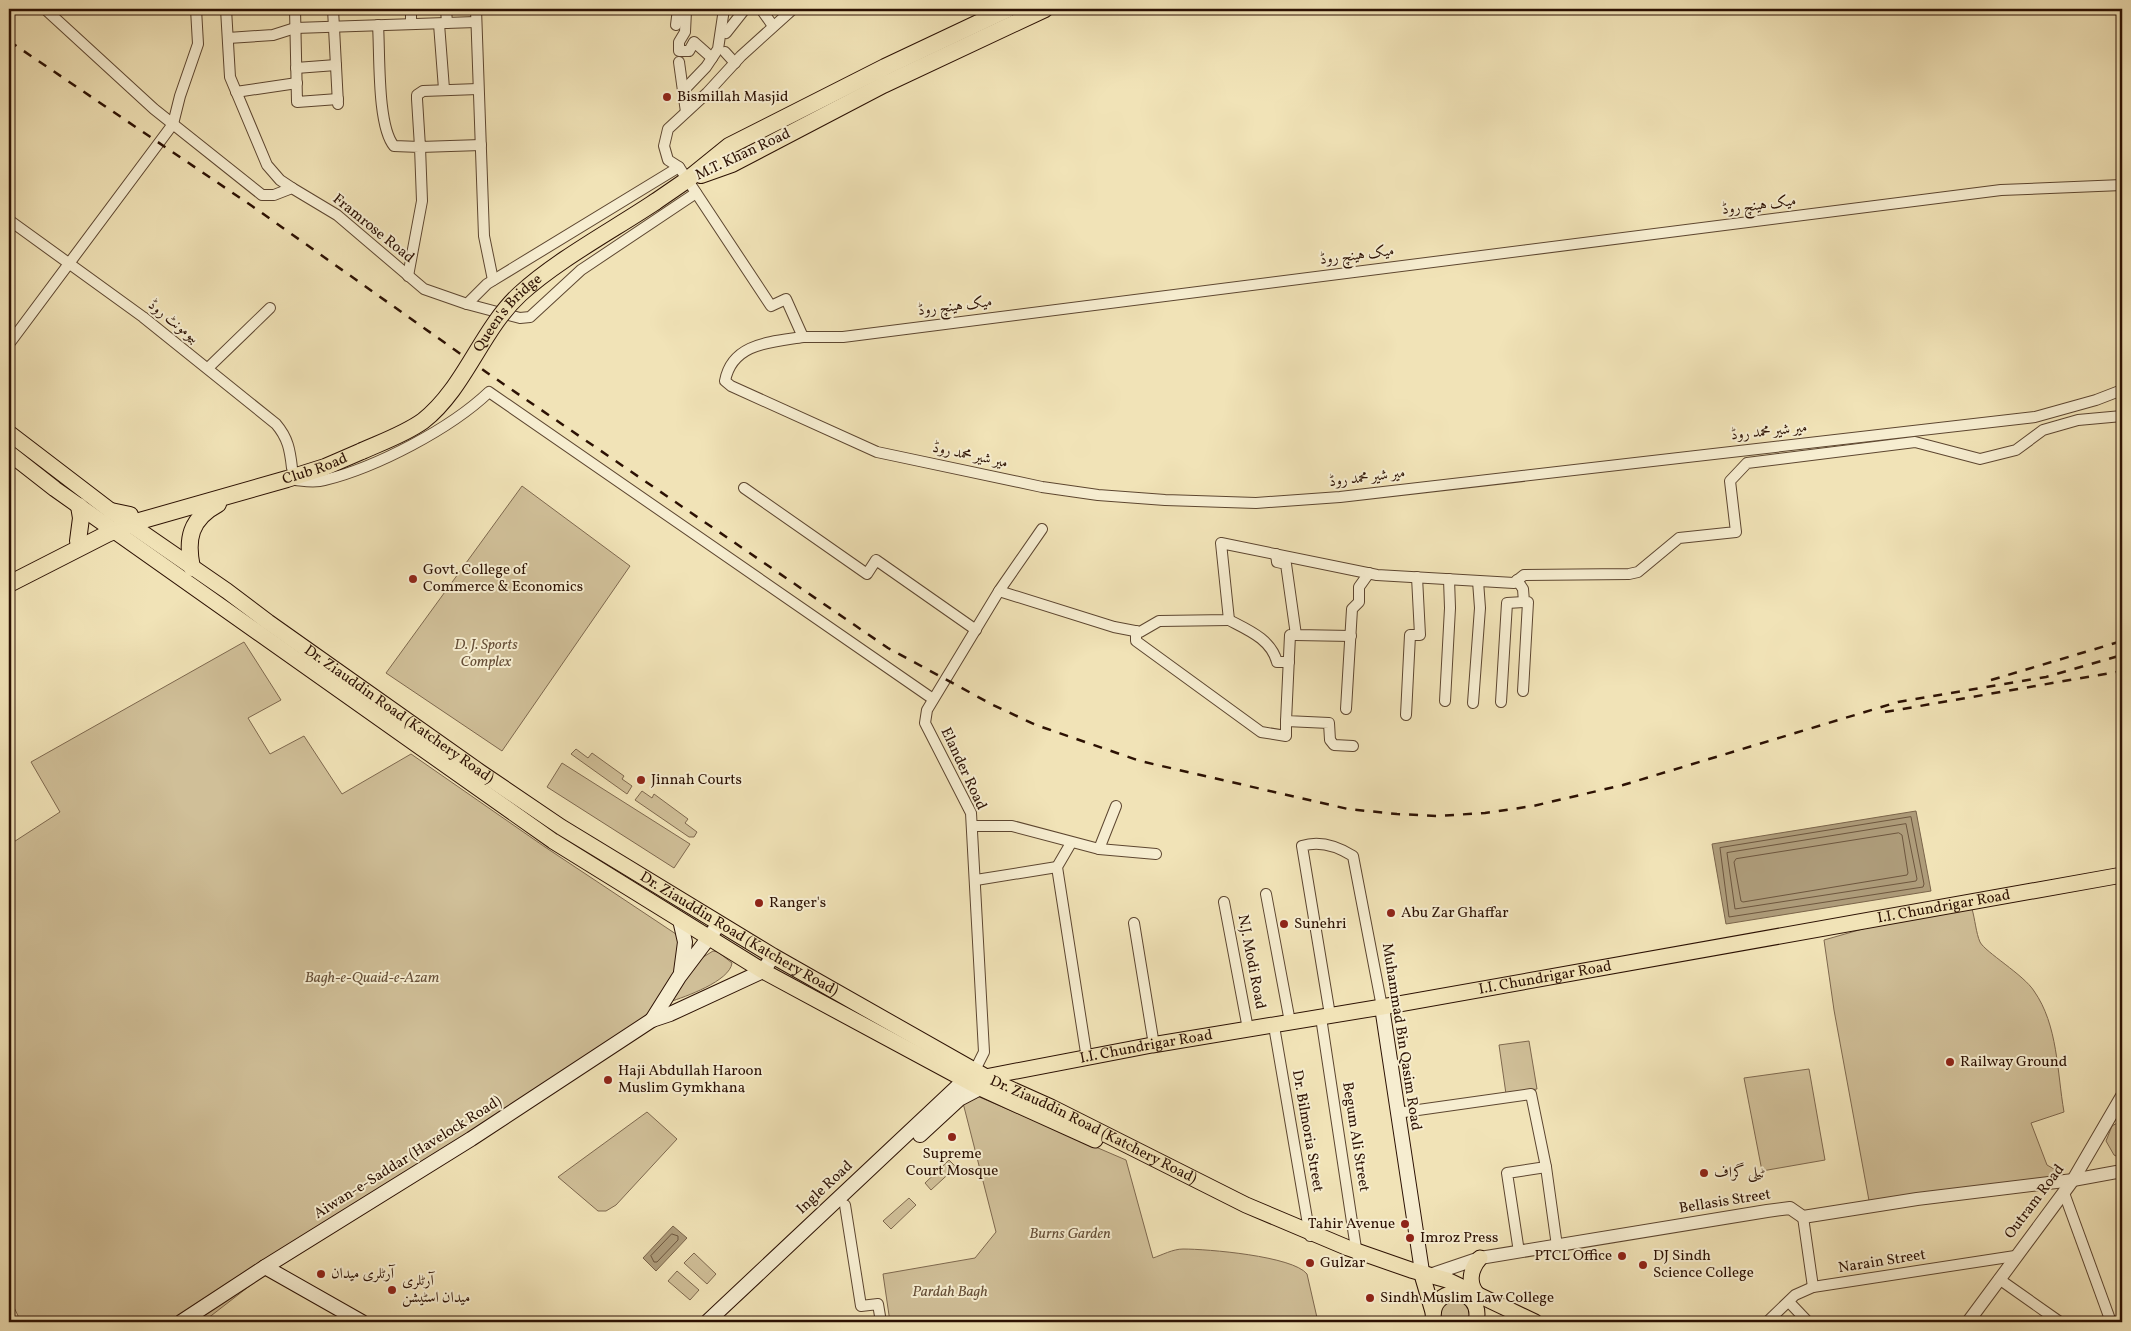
<svg xmlns="http://www.w3.org/2000/svg" width="2131" height="1331" viewBox="0 0 2131 1331" font-family="Vollkorn,Amiri,serif">
	<style>
		.green { fill: #d0bf98; stroke: #7e684e }
		.water { fill: #ae9c7a; stroke: #7a644a }
		.lines { fill: none; stroke-linecap: round; stroke-linejoin: round }
		.shore { stroke: #6d563e; stroke-width: 1 }
		.minor-casing { stroke: #5d4630; stroke-width: 12 }
		.tertiary-casing { stroke: #5d4630; stroke-width: 14 }
		.secondary-casing { stroke: #2c1103; stroke-width: 16 }
		.primary-casing { stroke: #2c1103; stroke-width: 17 }
		.trunk-casing { stroke: #2c1103; stroke-width: 18 }
		.minor { stroke: #f6edd0; stroke-width: 10 }
		.tertiary { stroke: #f6edd0; stroke-width: 12 }
		.secondary { stroke: #f6edd0; stroke-width: 14 }
		.primary { stroke: #f1e3b7; stroke-width: 15 }
		.trunk { stroke: #f1e3b7; stroke-width: 16 }
		.rail { stroke: #2c1103; stroke-width: 2.5; stroke-dasharray: 9 9; stroke-linecap: butt }
		.trunk-bridge-casing { stroke: #2c1103; stroke-width: 18; stroke-linecap: butt }
		.trunk-bridge { stroke: #f1e3b7; stroke-width: 16 }
		.poi-dot { fill: #8f2418; stroke: #f6edd0; stroke-width: 2 }
		.labels { text-anchor: middle; dominant-baseline: central; stroke-width: 4; stroke-linejoin: round; paint-order: stroke }
		.poi-label { font-size: 15px; fill: #2c1103; stroke: #f6edd0; text-anchor: start }
		.street-label { font-size: 15px; fill: #2c1103; stroke: #f6edd0 }
		.park-label { font-size: 15px; font-style: italic; fill: #654e37; stroke: #f6edd0 }
	</style>
	<rect width="100%" height="100%" fill="#f1e3b7"/>
	<filter id="stains"><feTurbulence type="fractalNoise" baseFrequency=".004" numOctaves="4"/><feColorMatrix values="0 0 0 0 .2 0 0 0 0 .09 0 0 0 0 .02 0 0 0 .5 -.17"/></filter>
	<radialGradient id="worn" r=".72"><stop offset=".6" stop-color="#630" stop-opacity="0"/><stop offset="1" stop-color="#630" stop-opacity=".3"/></radialGradient>
	<g class="green">
		<polygon points="522,486 630,566 502,751 386,673"/>
		<polygon points="244,642 281,700 248,718 270,754 304,736 342,794 411,754 545,847 700,950 652,1020 314,1236 203,1322 21,1322 9,1297 9,845 60,812 31,762"/>
		<polygon points="576,749 588,758 592,753 624,776 622,779 632,786 627,794 571,754"/>
		<polygon points="562,763 690,844 674,868 547,787"/>
		<polygon points="642,791 652,798 654,794 688,819 685,823 697,832 694,837 689,837 635,800"/>
		<path d="M1972,909C1975,919 1976,933 1980,942C1985,952 2024,975 2034,991C2058,1025 2057,1072 2064,1112L2031,1123L2047,1165L2073,1180L1870,1206L1834,1010L1824,940L1873,926Z"/>
		<path d="M713,951L718,952L732,963C730,981 685,997 669,1002L700,959Z"/>
		<polygon points="1529,1041 1537,1089 1506,1094 1499,1045"/>
		<polygon points="1809,1069 1825,1160 1762,1171 1744,1078"/>
		<path d="M977,1096L1126,1160L1153,1258C1162,1255 1173,1249 1183,1249C1207,1249 1293,1256 1307,1274L1318,1322H890L883,1274L975,1258L996,1232L962,1099Z"/>
		<polygon points="647,1112 677,1139 616,1205 606,1211 598,1211 558,1177"/>
		<polygon points="2122,1120 2122,1159 2114,1155 2106,1141 2112,1126"/>
		<polygon points="949,1160 956,1167 931,1190 925,1183"/>
		<polygon points="909,1198 916,1205 891,1229 883,1221"/>
		<polygon points="694,1253 716,1274 707,1284 684,1263"/>
		<polygon points="677,1271 699,1290 690,1300 668,1281"/>
		<polygon points="1465,1295 1476,1322 1434,1322 1435,1306"/>
	</g>
	<g class="water">
		<polygon points="1916,811 1931,891 1726,924 1712,844"/>
		<polygon points="673,1226 687,1238 656,1271 643,1258"/>
	</g>
	<g class="lines">
		<g class="shore">
			<polygon points="1911,817 1924,884 1923,887 1729,917 1720,848"/>
			<polygon points="1906,824 1917,879 1916,881 1735,909 1727,853"/>
			<polygon points="1899,833 1902,835 1908,873 1907,875 1743,902 1741,901 1734,862 1736,859"/>
			<polygon points="672,1234 678,1236 678,1240 657,1262 654,1262 651,1256"/>
		</g>
		<defs>
			<g id="minor">
				<polyline points="45,9 154,109 262,195 274,195 292,188 337,215 424,289 467,304 487,284 679,167"/>
				<polyline points="226,9 230,77 267,165 280,180 292,188"/>
				<polyline points="295,9 297,102 338,99"/>
				<polyline points="333,9 338,104"/>
				<polyline points="411,9 411,24"/>
				<polyline points="446,9 447,23"/>
				<polyline points="476,9 484,236 493,280"/>
				<polyline points="761,9 773,26"/>
				<polyline points="793,9 741,56 707,93 668,129 664,146 668,160 679,167 771,306 786,299 803,337 843,337 2001,190 2122,185"/>
				<polyline points="686,11 685,32 679,42 679,51 689,51 694,42 712,58"/>
				<polyline points="439,24 444,89"/>
				<path d="M378,25C380,54 377,126 394,146L420,147L422,201L408,276"/>
				<polyline points="676,25 678,9"/>
				<polyline points="722,31 726,33 745,9"/>
				<polyline points="228,38 273,35 295,28 476,22"/>
				<polyline points="725,52 735,63"/>
				<polyline points="679,62 683,91"/>
				<polyline points="296,68 336,65"/>
				<polyline points="478,89 423,91 417,95 417,99 420,147 481,145"/>
				<polyline points="236,92 297,83"/>
				<polyline points="686,112 683,91 706,67 718,49 724,9"/>
				<path d="M9,220L143,317L276,424C288,438 290,450 292,468"/>
				<polyline points="467,304 520,318 530,317 581,270 696,193"/>
				<path d="M803,337C771,342 732,343 725,381L731,386L877,452L1042,487L1098,495L1165,500L1256,503L1340,497L2035,417L2096,400L2122,390"/>
				<polyline points="9,344 173,124 180,96 198,44 196,9"/>
				<polyline points="208,368 270,308"/>
				<path d="M295,480C305,481 315,483 325,480C377,467 450,429 489,392L933,699"/>
				<polyline points="744,488 867,574 876,560 976,630"/>
				<polyline points="1276,554 1277,562 1286,564 1296,635 1351,636"/>
				<polyline points="1517,580 1523,589 1524,602 1528,602 1523,691"/>
				<polyline points="999,591 1114,627 1140,632 1159,621 1229,620 1221,543 1377,575 1514,583 1524,575 1629,574 1638,572 1679,538 1736,532 1730,481 1747,463 1915,442 1980,459 2016,450 2043,430 2078,420 2122,416"/>
				<path d="M1229,620C1248,630 1271,639 1277,662H1289"/>
				<polyline points="1136,631 1136,641 1261,732 1286,736 1286,721"/>
				<polyline points="1296,635 1290,635 1286,721 1329,723 1330,740 1334,745 1353,746"/>
				<polyline points="1445,701 1450,608 1449,579"/>
				<polyline points="1501,702 1507,603 1524,602"/>
				<polyline points="1473,703 1480,608 1478,581"/>
				<polyline points="1346,709 1352,609 1359,602 1359,587 1369,573"/>
				<polyline points="1406,715 1410,635 1420,635 1417,577"/>
				<polyline points="972,826 1012,826 1099,849 1156,854"/>
				<polyline points="1071,843 1057,867 1087,1059"/>
				<polyline points="1099,849 1116,806"/>
				<polyline points="976,880 1057,867"/>
				<polyline points="1266,894 1290,1022"/>
				<polyline points="1224,902 1248,1029"/>
				<polyline points="1134,923 1154,1045"/>
				<path d="M1330,1015L1302,846C1320,840 1337,846 1353,856L1382,1007"/>
				<polyline points="1322,1024 1357,1255"/>
				<polyline points="1275,1032 1310,1236"/>
				<polyline points="973,1074 984,1052 971,813 925,723 927,710 999,591 1042,529"/>
				<polyline points="1397,1113 1531,1094 1546,1167 1507,1173 1519,1252"/>
				<polyline points="1546,1167 1557,1246"/>
				<polyline points="2064,1193 2111,1322"/>
				<polyline points="845,1205 861,1306 878,1304 881,1322"/>
				<polyline points="1803,1217 1813,1287"/>
				<polyline points="1999,1279 2060,1322"/>
				<polyline points="1789,1302 1808,1322"/>
				<polyline points="1767,1322 1795,1295 1813,1287 2015,1256"/>
			</g>
			<g id="tertiary">
				<polyline points="1427,1276 1480,1258 1767,1211 1790,1208 1803,1217 1917,1199 2073,1180 2122,1171"/>
				<polyline points="1968,1322 2073,1180 2122,1096"/>
			</g>
			<g id="secondary">
				<polyline points="680,920 685,942 681,972"/>
				<polyline points="1382,1007 1423,1278"/>
				<polyline points="652,1020 679,977 719,924"/>
				<polyline points="920,1135 959,1099 980,1088"/>
				<polyline points="265,1267 362,1322"/>
				<polyline points="181,1322 265,1267 471,1139 652,1020 670,1014 763,971 773,956"/>
				<polyline points="707,1322 957,1087 969,1082"/>
			</g>
			<g id="primary">
				<path id="s1" d="M9,433L111,511L227,591L268,622L480,772L561,827L773,956L995,1082L1051,1107L1246,1205L1348,1248L1411,1270L1447,1280L1535,1322"/>
				<polyline points="9,453 55,489 553,841 763,971 980,1088 1095,1140"/>
				<path id="s2" d="M980,1078L1152,1045L1382,1007L2122,875"/>
				<polyline points="1423,1278 1433,1312"/>
				<path d="M1479,1296C1467,1285 1470,1269 1480,1258"/>
				<path d="M1434,1322C1426,1284 1485,1284 1476,1322"/>
			</g>
			<g id="trunk">
				<polyline points="701,175 732,164 883,85 1045,9"/>
				<polyline points="655,202 687,180 729,146 885,67 1008,9"/>
				<polyline points="111,511 130,515"/>
				<polyline points="78,541 81,518 79,506"/>
				<path d="M192,568C186,539 190,519 218,504"/>
				<path id="s3" d="M9,584L107,534L136,522L287,479L325,467L362,451"/>
			</g>
		</defs>
		<use href="#minor" class="minor-casing"/>
		<use href="#tertiary" class="tertiary-casing"/>
		<use href="#secondary" class="secondary-casing"/>
		<use href="#primary" class="primary-casing"/>
		<use href="#trunk" class="trunk-casing"/>
		<use href="#minor" class="minor"/>
		<use href="#tertiary" class="tertiary"/>
		<use href="#secondary" class="secondary"/>
		<use href="#primary" class="primary"/>
		<use href="#trunk" class="trunk"/>
		<g class="rail">
			<polyline points="9,41 252,206 486,372 888,648 993,705 1036,725 1140,761 1348,809 1397,814 1437,816 1485,813 1533,806 1623,785 1898,702 2046,677 2122,655"/>
			<polyline points="1991,680 2122,641"/>
			<polyline points="1885,712 2122,671"/>
		</g>
		<defs>
			<g id="trunk-bridge">
				<path id="s4" d="M362,451C382,442 405,434 423,421C465,388 481,330 520,294C557,260 613,230 655,202"/>
			</g>
		</defs>
		<use href="#trunk-bridge" class="trunk-bridge-casing"/>
		<use href="#trunk-bridge" class="trunk-bridge"/>
	</g>
	<g class="poi-dot">
		<circle cx="667" cy="97" r="5"/>
		<circle cx="413" cy="579" r="5"/>
		<circle cx="641" cy="780" r="5"/>
		<circle cx="759" cy="903" r="5"/>
		<circle cx="1391" cy="913" r="5"/>
		<circle cx="1284" cy="924" r="5"/>
		<circle cx="1950" cy="1062" r="5"/>
		<circle cx="608" cy="1080" r="5"/>
		<circle cx="952" cy="1137" r="5"/>
		<circle cx="1704" cy="1173" r="5"/>
		<circle cx="1405" cy="1224" r="5"/>
		<circle cx="1410" cy="1238" r="5"/>
		<circle cx="1622" cy="1256" r="5"/>
		<circle cx="1310" cy="1263" r="5"/>
		<circle cx="1643" cy="1265" r="5"/>
		<circle cx="321" cy="1274" r="5"/>
		<circle cx="392" cy="1290" r="5"/>
		<circle cx="1370" cy="1298" r="5"/>
	</g>
	<g class="labels">
		<g class="poi-label">
			<text x="677" y="97">Bismillah Masjid</text>
			<text x="423" y="570">Govt. College of<tspan x="423" dy="17">Commerce &amp; Economics</tspan></text>
			<text x="651" y="780">Jinnah Courts</text>
			<text x="769" y="903">Ranger's</text>
			<text x="1401" y="913">Abu Zar Ghaffar</text>
			<text x="1294" y="924">Sunehri</text>
			<text x="1960" y="1062">Railway Ground</text>
			<text x="618" y="1071">Haji Abdullah Haroon<tspan x="618" dy="17">Muslim Gymkhana</tspan></text>
			<text x="952" y="1154" text-anchor="middle">Supreme<tspan x="952" dy="17">Court Mosque</tspan></text>
			<text x="1714" y="1173">ٹیلی گراف</text>
			<text x="1395" y="1224" text-anchor="end">Tahir Avenue</text>
			<text x="1420" y="1238">Imroz Press</text>
			<text x="1612" y="1256" text-anchor="end">PTCL Office</text>
			<text x="1653" y="1256">DJ Sindh<tspan x="1653" dy="17">Science College</tspan></text>
			<text x="1320" y="1263">Gulzar</text>
			<text x="331" y="1274">آرٹلری میدان</text>
			<text x="402" y="1281">آرٹلری<tspan x="402" dy="17">میدان اسٹیشن</tspan></text>
			<text x="1380" y="1298">Sindh Muslim Law College</text>
		</g>
		<g class="street-label">
			<text transform="translate(743 155) rotate(-25)">M.T. Khan Road</text>
			<text transform="translate(1759 206) rotate(-7)">میک ہینچ روڈ</text>
			<text transform="translate(373 229) rotate(39)">Framrose Road</text>
			<text transform="translate(1357 256) rotate(-7)">میک ہینچ روڈ</text>
			<text transform="translate(955 307) rotate(-7)">میک ہینچ روڈ</text>
			<text stroke="none"><textPath href="#s4" startOffset="206">Queen's Bridge</textPath></text>
			<text transform="translate(173 322) rotate(38)">بیومونٹ روڈ</text>
			<text transform="translate(1769 432) rotate(-6)">میر شیر محمد روڈ</text>
			<text transform="translate(970 456) rotate(12)">میر شیر محمد روڈ</text>
			<text stroke="none"><textPath href="#s3" startOffset="328">Club Road</textPath></text>
			<text transform="translate(1367 478) rotate(-7)">میر شیر محمد روڈ</text>
			<text stroke="none"><textPath href="#s1" startOffset="481">Dr. Ziauddin Road (Katchery Road)</textPath></text>
			<text transform="translate(963 769) rotate(65)">Elander Road</text>
			<text stroke="none"><textPath href="#s2" startOffset="979">I.I. Chundrigar Road</textPath></text>
			<text stroke="none"><textPath href="#s1" startOffset="886">Dr. Ziauddin Road (Katchery Road)</textPath></text>
			<text transform="translate(1251 962) rotate(79)">N.J. Modi Road</text>
			<text stroke="none"><textPath href="#s2" startOffset="574">I.I. Chundrigar Road</textPath></text>
			<text transform="translate(1401 1037) rotate(81)">Muhammad Bin Qasim Road</text>
			<text stroke="none"><textPath href="#s2" startOffset="169">I.I. Chundrigar Road</textPath></text>
			<text stroke="none"><textPath href="#s1" startOffset="1291">Dr. Ziauddin Road (Katchery Road)</textPath></text>
			<text transform="translate(1307 1131) rotate(80)">Dr. Bilmoria Street</text>
			<text transform="translate(1355 1137) rotate(81)">Begum Ali Street</text>
			<text transform="translate(408 1158) rotate(-32)">Aiwan-e-Saddar (Havelock Road)</text>
			<text transform="translate(825 1188) rotate(-43)">Ingle Road</text>
			<text transform="translate(1725 1202) rotate(-9)">Bellasis Street</text>
			<text transform="translate(2035 1202) rotate(-53)">Outram Road</text>
			<text transform="translate(1882 1262) rotate(-9)">Narain Street</text>
		</g>
		<g class="park-label">
			<text x="486" y="645">D. J. Sports<tspan x="486" dy="17">Complex</tspan></text>
			<text x="372" y="978">Bagh-e-Quaid-e-Azam</text>
			<text x="1070" y="1234">Burns Garden</text>
			<text x="950" y="1292">Pardah Bagh</text>
		</g>
	</g>
	<rect width="2131" height="1331" fill="none" stroke="#f1e3b7" stroke-width="30"/>
	<rect x="10" y="10" width="2111" height="1311" fill="none" stroke="#2c1103" stroke-width="2.5"/>
	<rect x="15" y="15" width="2101" height="1301" fill="none" stroke="#2c1103"/>
	<rect width="100%" height="100%" filter="url(#stains)"/>
	<rect width="100%" height="100%" fill="url(#worn)"/>
</svg>
